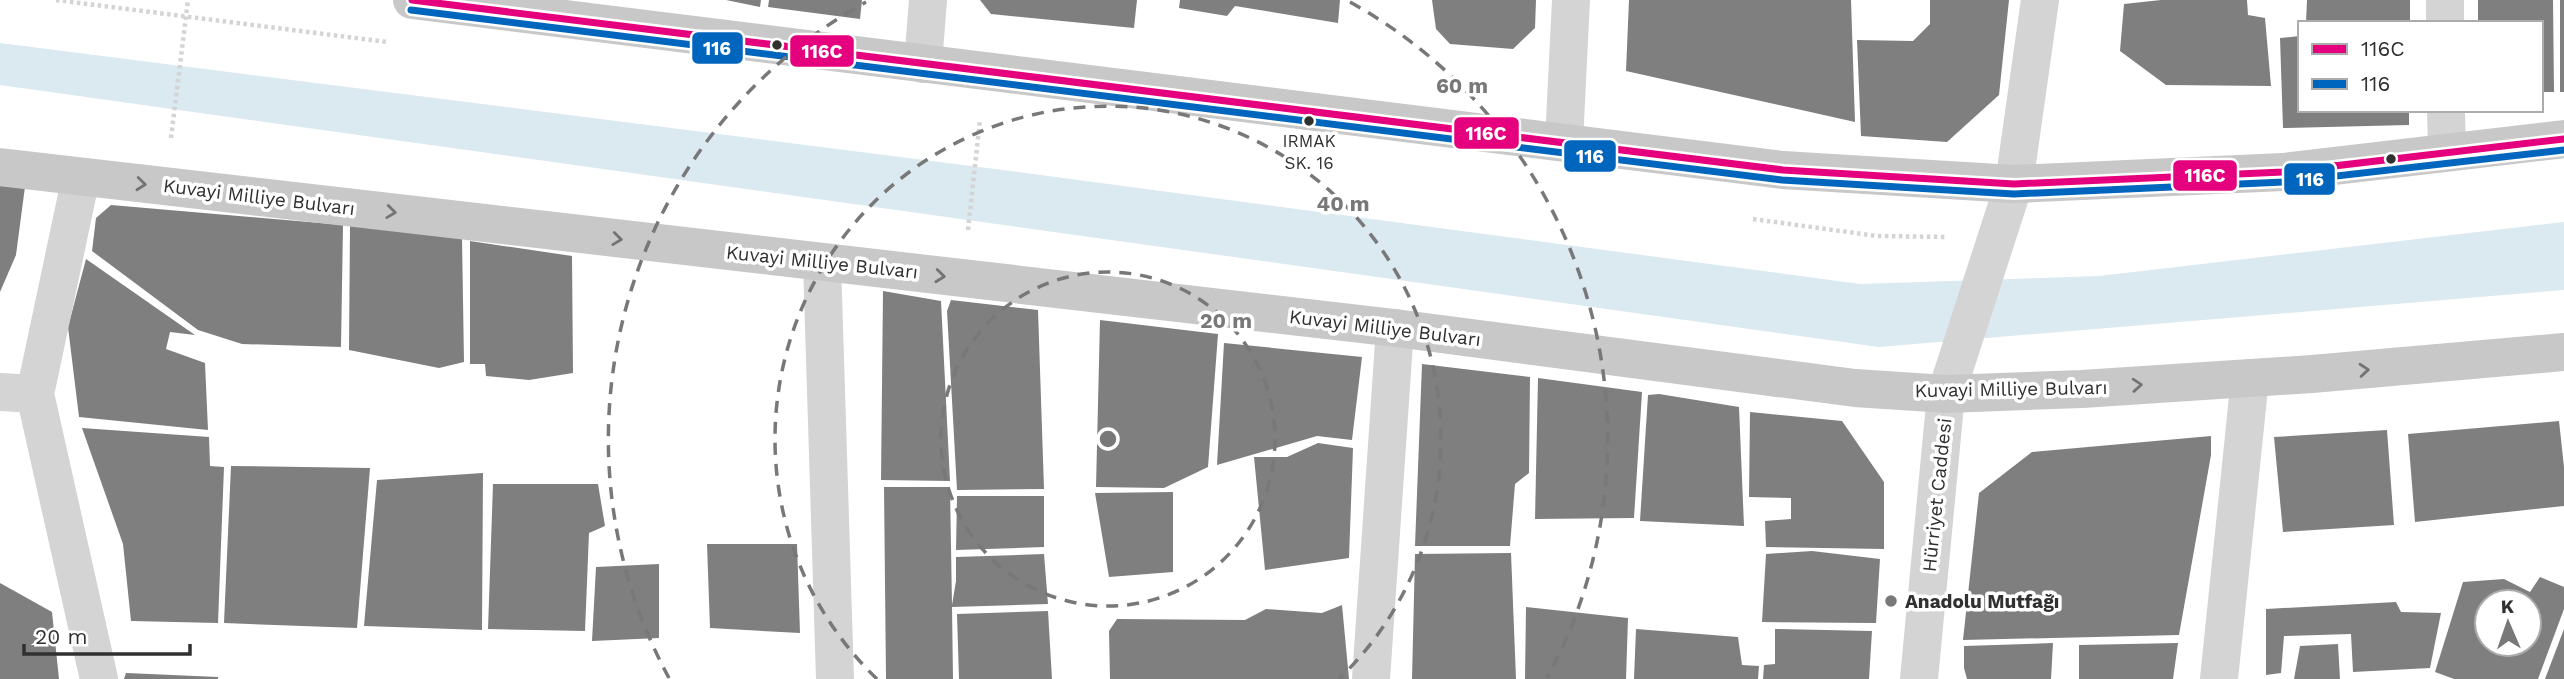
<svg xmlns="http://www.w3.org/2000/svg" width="2564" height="679" viewBox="0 0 2564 679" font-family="'Work Sans',sans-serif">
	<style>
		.water { fill: #dbe9f1 }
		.building { fill: #7f7f7f; fill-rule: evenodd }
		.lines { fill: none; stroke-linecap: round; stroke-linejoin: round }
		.path { stroke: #d4d4d4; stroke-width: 4.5; stroke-dasharray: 3.5 3.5; stroke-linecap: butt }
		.minor { stroke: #d4d4d4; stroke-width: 38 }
		.major { stroke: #c8c8c8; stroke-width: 38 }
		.bus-1-casing { stroke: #fff; stroke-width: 12 }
		.bus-2-casing { stroke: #fff; stroke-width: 12 }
		.bus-1 { stroke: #e5007d; stroke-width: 7 }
		.bus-2 { stroke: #0065bd; stroke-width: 7 }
		.oneway { stroke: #747474 }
		.ring { fill: none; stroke: #787878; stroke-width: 3.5; stroke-dasharray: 12 9 }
		.bus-dot { fill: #303030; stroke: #fff; stroke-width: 2.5 }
		.poi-dot { fill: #787878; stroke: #fff; stroke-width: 2.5 }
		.labels { text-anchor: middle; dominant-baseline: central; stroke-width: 7; stroke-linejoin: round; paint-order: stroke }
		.bus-label { font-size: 17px; fill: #303030; stroke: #fff }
		.street-label { font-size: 19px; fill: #303030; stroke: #fff }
		.poi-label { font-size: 19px; font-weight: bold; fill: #303030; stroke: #fff; text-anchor: start }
		.centre { fill: #787878; stroke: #fff; stroke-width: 3.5 }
		.ring-label { font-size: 21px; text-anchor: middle; font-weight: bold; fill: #787878; stroke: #fff; stroke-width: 7; stroke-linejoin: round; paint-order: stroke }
		.line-badge { stroke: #fff; stroke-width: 2.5 }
		.badge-label { font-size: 19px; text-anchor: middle; font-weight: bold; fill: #fff }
	</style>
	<rect width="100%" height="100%" fill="#fff"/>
	<polygon class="water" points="0,43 1003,170 1860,284 2099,276 2564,222 2564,290 1879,347 0,85"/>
	<g class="building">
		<polygon points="726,0 761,0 760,7"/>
		<polygon points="769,0 862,0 860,19 768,7"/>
		<polygon points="980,0 1137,0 1134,28 991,14"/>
		<polygon points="1180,0 1340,0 1338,23 1235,6 1227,16 1179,8"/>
		<polygon points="1432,0 1536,0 1535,28 1513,49 1450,44 1436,29"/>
		<polygon points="1629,0 1851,0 1855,122 1626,71"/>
		<polygon points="1930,0 2009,0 1999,95 1947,142 1861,136 1857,40 1913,41 1930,24"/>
		<polygon points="2161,0 2247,0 2248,15 2265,18 2271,86 2166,85 2120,51 2124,4"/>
		<polygon points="2307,0 2410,0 2410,23 2306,23"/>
		<polygon points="2478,0 2553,0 2554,92 2541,92 2541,23 2478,23"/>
		<rect x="2560" y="0" width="4" height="92"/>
		<polygon points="2300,36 2300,110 2409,110 2409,125 2283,128 2280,38"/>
		<polygon points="0,176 26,179 16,255 0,292"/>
		<polygon points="111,205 343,225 341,347 242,344 198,330 92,251 96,218"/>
		<polygon points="350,226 462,238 464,362 439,368 349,350"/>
		<polygon points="470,241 572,256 573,373 529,380 486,376 485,364 470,364"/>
		<polygon points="86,259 195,335 170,332 166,349 205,363 208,430 79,417 68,327"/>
		<polygon points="883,291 941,301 950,481 881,480"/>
		<polygon points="951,300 1038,310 1044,489 957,490 947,311"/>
		<polygon points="1100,320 1218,334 1208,467 1164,488 1096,487"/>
		<polygon points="1224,343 1362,357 1352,440 1317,436 1217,465"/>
		<polygon points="1422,364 1530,377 1529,473 1515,484 1510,546 1415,546"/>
		<polygon points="1538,378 1642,392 1634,518 1535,519"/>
		<polygon points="1659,394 1739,407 1744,526 1640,521 1648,395"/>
		<polygon points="1750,412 1842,421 1884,482 1884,549 1766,547 1765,521 1791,519 1791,498 1749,497"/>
		<polygon points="2559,421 2564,467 2564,506 2415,522 2408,434"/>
		<polygon points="82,428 209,437 210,466 224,467 218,623 131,621 123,544"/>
		<polygon points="2387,430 2394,525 2283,532 2274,437"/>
		<polygon points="2211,436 2211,455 2179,635 1963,640 1979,493 2032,452"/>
		<polygon points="1318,443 1353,448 1349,558 1265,570 1254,457 1287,457"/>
		<polygon points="231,466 370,468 357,628 224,623"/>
		<polygon points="483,473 482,630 364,626 377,480"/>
		<polygon points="493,484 598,484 605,526 589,533 585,631 488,629"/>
		<polygon points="884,487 950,487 952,605 956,581 956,557 1044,554 1048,604 952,607 953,679 886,679"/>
		<polygon points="1173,492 1173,572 1109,577 1095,493"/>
		<polygon points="957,496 1044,496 1044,547 956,550"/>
		<polygon points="707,544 797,544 800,633 710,628"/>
		<polygon points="1812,551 1880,559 1876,623 1762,622 1766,554"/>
		<polygon points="1511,553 1516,679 1412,679 1415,554"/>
		<polygon points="659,564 659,638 592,641 596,567"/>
		<path d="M2540,577L2564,587V609L2538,679H2454L2435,672L2463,582L2504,579L2530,592ZM2487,602H2529V644H2487Z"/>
		<polygon points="0,583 52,612 59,679 0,679"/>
		<polygon points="2396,602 2401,612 2441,613 2430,668 2353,672 2351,634 2284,636 2281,673 2266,675 2266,609"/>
		<polygon points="1342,605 1349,679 1110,679 1109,631 1117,619 1245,620 1266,609 1322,613"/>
		<polygon points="1526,607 1628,618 1626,679 1525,679"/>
		<polygon points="1048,611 1052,679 959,679 957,614"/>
		<polygon points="1636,629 1738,637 1742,665 1759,666 1758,679 1634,679"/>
		<polygon points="1775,629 1872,631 1869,679 1763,679 1764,665 1775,664"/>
		<polygon points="2564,629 2564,679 2545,679"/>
		<polygon points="2053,643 2051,679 1967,679 1964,668 1964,646"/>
		<polygon points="2178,643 2173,679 2079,679 2079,645"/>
		<polygon points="2338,644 2340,679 2294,679 2300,646"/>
		<polygon points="126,673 218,677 218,679 124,679"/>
	</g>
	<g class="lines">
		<g class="path">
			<polyline points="56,0 387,42"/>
			<polyline points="171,138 188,0"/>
			<polyline points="1753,219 1877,236 1946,237"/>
			<polyline points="968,230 980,120"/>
		</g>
		<g class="minor">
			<polyline points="2445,0 2445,23"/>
			<polyline points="923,64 928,0"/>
			<polyline points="2446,110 2447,151"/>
			<polyline points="1564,142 1571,0"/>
			<polyline points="81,177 35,394 99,679"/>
			<polyline points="822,262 835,679"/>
			<polyline points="0,392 35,394"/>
			<polyline points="1371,679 1395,328"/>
			<polyline points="1919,679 1946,394 2014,184 2040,0"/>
			<polyline points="2219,679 2250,378"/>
		</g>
		<g class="major">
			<polyline points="412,0 1783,170 2014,184 2283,172 2564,139"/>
			<polyline points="0,167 1395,328 1855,388 1946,394 2082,389 2312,374 2564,352"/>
		</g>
		<defs>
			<polyline id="bus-1" points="412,0 1783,170 2014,184 2283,172 2564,139"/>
			<polyline id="bus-2" points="411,10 1782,180 2014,194 2284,182 2564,150"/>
		</defs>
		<use href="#bus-1" class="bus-1-casing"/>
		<use href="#bus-2" class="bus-2-casing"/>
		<use href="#bus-1" class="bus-1"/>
		<use href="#bus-2" class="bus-2"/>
	</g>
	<defs><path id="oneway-chevron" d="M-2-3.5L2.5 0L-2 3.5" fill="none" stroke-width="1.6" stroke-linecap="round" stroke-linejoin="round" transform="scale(1.75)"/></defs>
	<g class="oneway">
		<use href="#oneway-chevron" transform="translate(141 184) rotate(6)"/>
		<use href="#oneway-chevron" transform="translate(391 212) rotate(7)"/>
		<use href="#oneway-chevron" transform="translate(617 239) rotate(7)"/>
		<use href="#oneway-chevron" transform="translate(940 276) rotate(6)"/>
		<use href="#oneway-chevron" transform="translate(2364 370) rotate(-5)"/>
		<use href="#oneway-chevron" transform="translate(2137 385) rotate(-4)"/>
	</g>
	<g class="ring">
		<circle cx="1108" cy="439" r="167"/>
		<path d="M877 679A333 333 0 1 1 1339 679"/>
		<path d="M669 678A500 500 0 0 1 866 2M1350 2A500 500 0 0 1 1547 678"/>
	</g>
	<g class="bus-dot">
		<circle cx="777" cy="45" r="6"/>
		<circle cx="1309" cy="121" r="6"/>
		<circle cx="2391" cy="159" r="6"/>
	</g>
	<circle class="poi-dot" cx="1891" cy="601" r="7"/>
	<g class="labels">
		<g class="bus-label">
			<text x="1309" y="141">IRMAK<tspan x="1309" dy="22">SK. 16</tspan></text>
		</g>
		<g class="street-label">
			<text transform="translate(259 197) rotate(7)">Kuvayi Milliye Bulvarı</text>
			<text transform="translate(822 262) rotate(6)">Kuvayi Milliye Bulvarı</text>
			<text transform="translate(1385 328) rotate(7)">Kuvayi Milliye Bulvarı</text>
			<text transform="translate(2011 389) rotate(-1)">Kuvayi Milliye Bulvarı</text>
			<text transform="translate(1937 495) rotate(-84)">Hürriyet Caddesi</text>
		</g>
		<g class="poi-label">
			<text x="1905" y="601">Anadolu Mutfağı</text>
		</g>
	</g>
	<circle cx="1108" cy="439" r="10" class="centre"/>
	<g class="ring-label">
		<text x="1462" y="93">60 m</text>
		<text x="1343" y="211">40 m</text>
		<text x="1226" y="328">20 m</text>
	</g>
	<g class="line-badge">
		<rect x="691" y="31" width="53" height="34" rx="7" fill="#0065bd"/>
		<rect x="789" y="34" width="66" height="34" rx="7" fill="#e5007d"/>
		<rect x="1453" y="116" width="67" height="34" rx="7" fill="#e5007d"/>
		<rect x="1563" y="139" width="54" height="34" rx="7" fill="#0065bd"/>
		<rect x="2172" y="159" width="66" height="33" rx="7" fill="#e5007d"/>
		<rect x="2283" y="162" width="53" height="34" rx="7" fill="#0065bd"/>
	</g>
	<g class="badge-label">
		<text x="717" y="55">116</text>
		<text x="822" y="58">116C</text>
		<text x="1486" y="140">116C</text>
		<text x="1590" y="163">116</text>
		<text x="2205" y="182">116C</text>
		<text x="2310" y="186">116</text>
	</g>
	<rect x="2298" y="21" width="245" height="91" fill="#ffffff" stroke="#acacac" stroke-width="2"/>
	<rect x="2312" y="44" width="35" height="10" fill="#e5007d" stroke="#acacac" stroke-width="2"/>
	<text x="2361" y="56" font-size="21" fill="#303030">116C</text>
	<rect x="2312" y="79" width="35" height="10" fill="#0065bd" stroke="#acacac" stroke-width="2"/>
	<text x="2361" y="91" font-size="21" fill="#303030">116</text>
	<g transform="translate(2508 623) rotate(358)"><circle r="33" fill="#ffffff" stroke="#acacac" stroke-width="2"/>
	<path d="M0-5L12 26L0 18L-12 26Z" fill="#787878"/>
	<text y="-10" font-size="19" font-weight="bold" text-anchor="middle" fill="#303030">K</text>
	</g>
	<path d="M24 644v10h166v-10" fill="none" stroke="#303030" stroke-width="3.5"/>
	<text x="35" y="644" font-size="21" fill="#303030" stroke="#ffffff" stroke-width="5" paint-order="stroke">20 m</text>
</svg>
